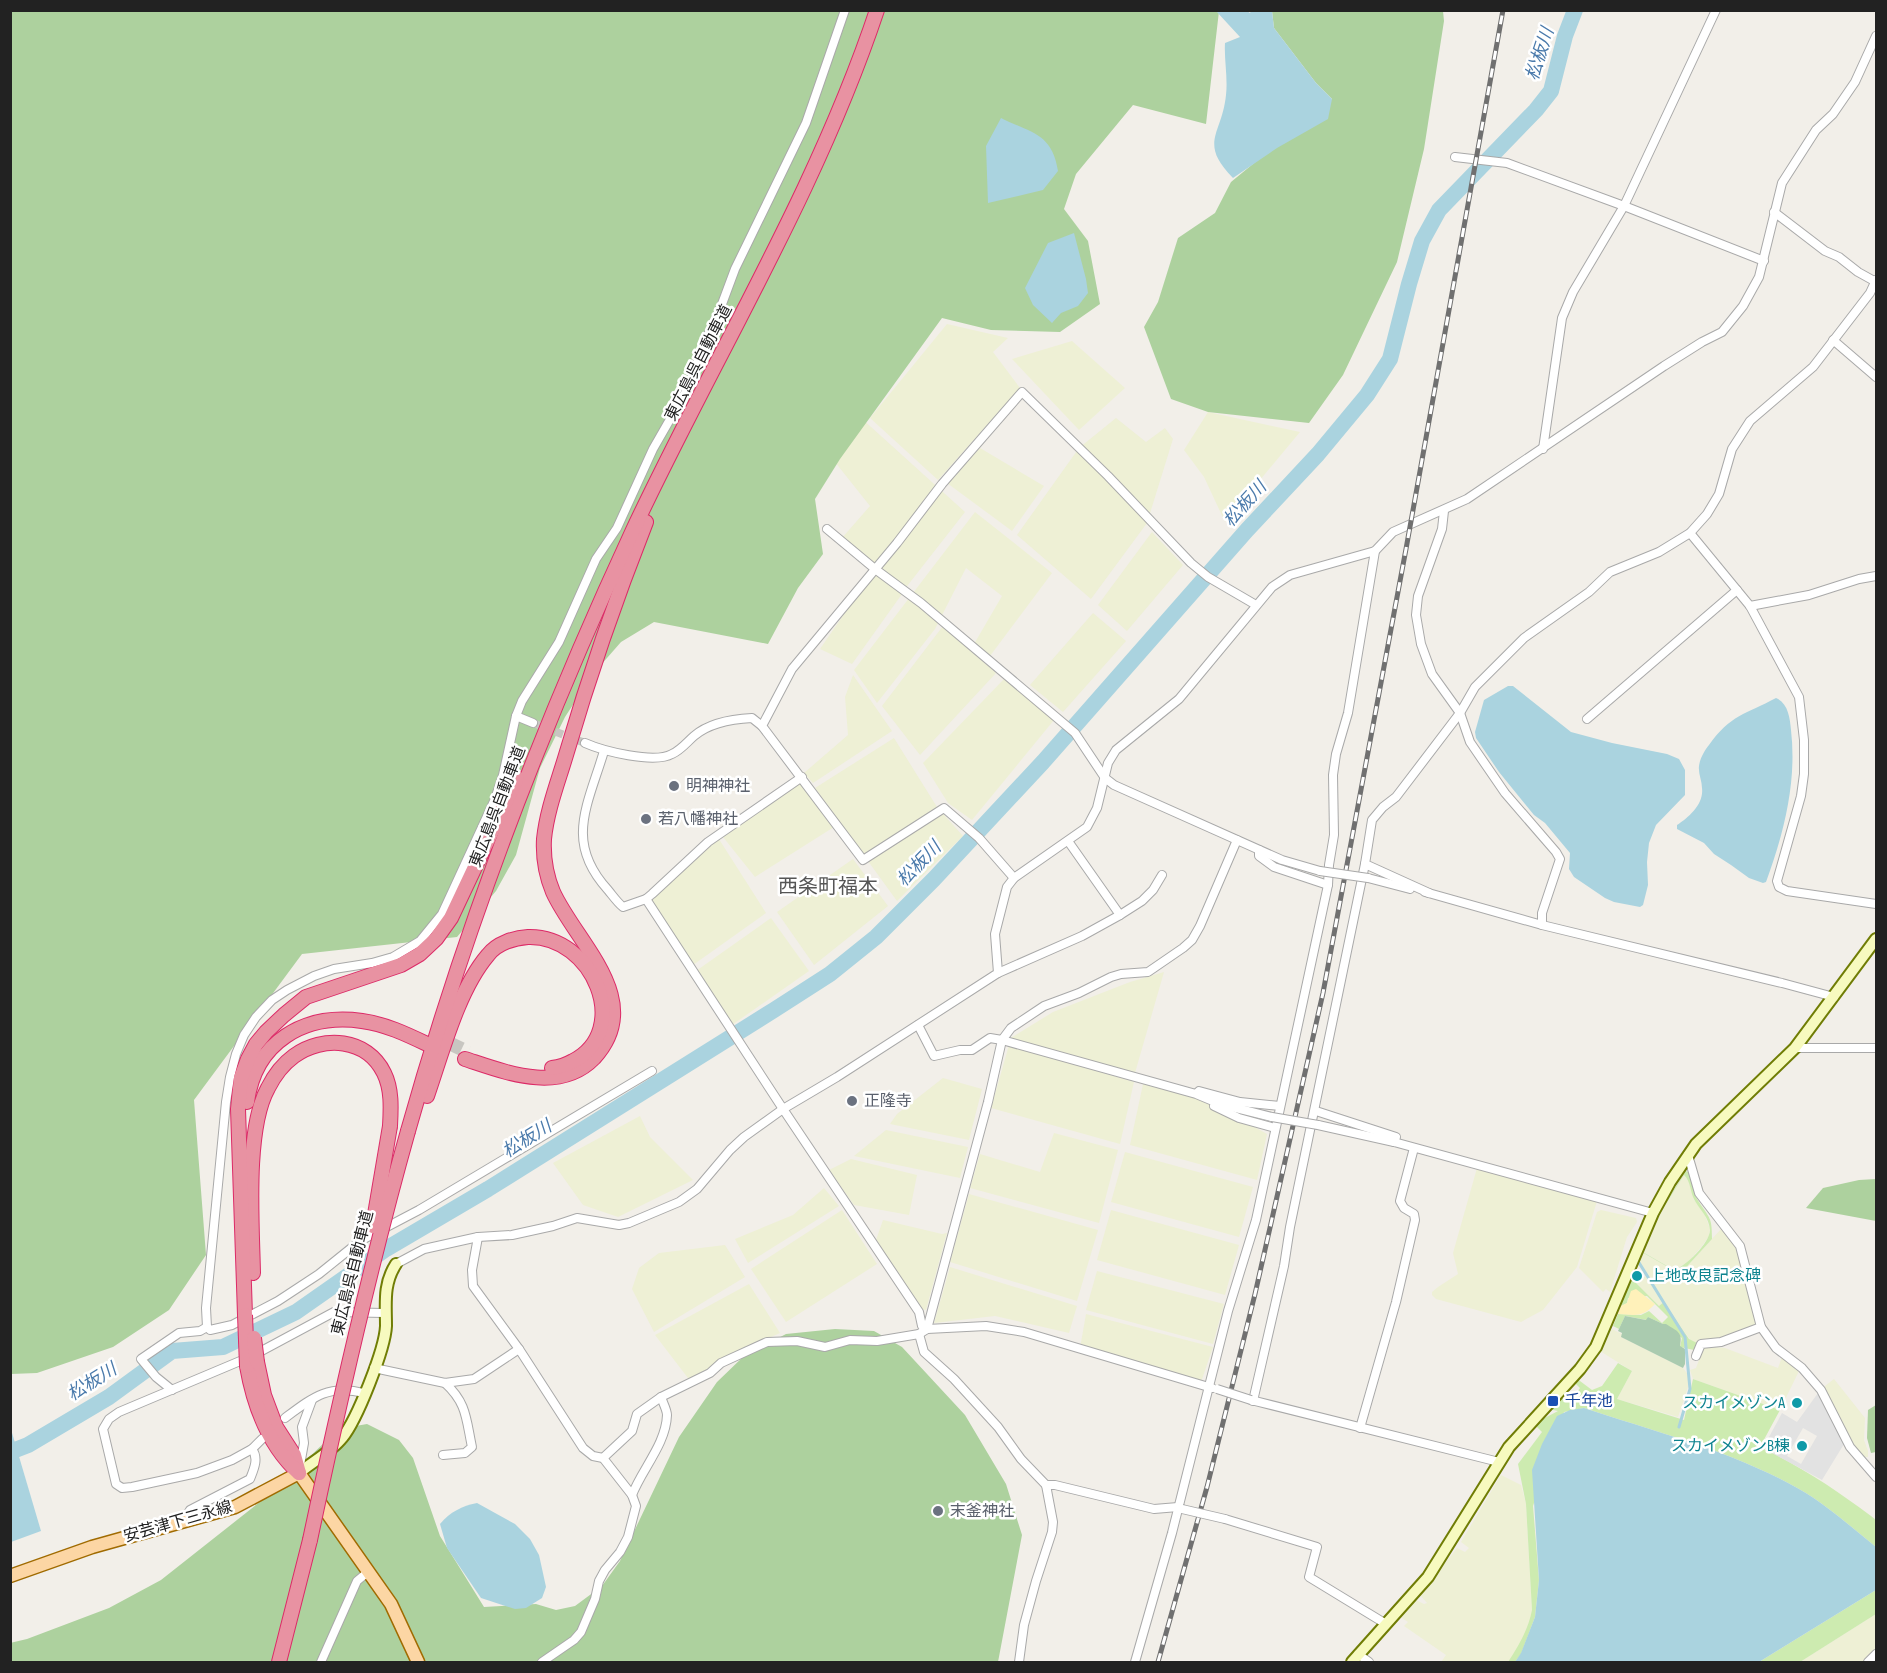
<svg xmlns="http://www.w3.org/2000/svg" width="1887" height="1673" viewBox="0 0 1887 1673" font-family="'Sofia Sans Condensed','Noto Sans JP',sans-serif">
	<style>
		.farmland { fill: #eef0d5 }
		.grass { fill: #cdebb0; fill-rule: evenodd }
		.forest { fill: #add19e }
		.sand { fill: #fff1ba }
		.cemetery { fill: #aacbaf }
		.parking { fill: #e2e2e2; fill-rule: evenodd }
		.water { fill: #aad3df }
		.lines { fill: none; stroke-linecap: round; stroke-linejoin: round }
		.stream { stroke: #aad3df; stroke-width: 3 }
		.river { stroke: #aad3df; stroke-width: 16 }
		.street-tunnel { stroke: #c8c6c1; stroke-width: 8; stroke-dasharray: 8 4; stroke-linecap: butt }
		.highway-tunnel { stroke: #c8c6c1; stroke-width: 14; stroke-dasharray: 14 7; stroke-linecap: butt }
		.street-casing { stroke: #a9a9a9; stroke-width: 10 }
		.secondary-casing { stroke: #707d05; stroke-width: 14 }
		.primary-casing { stroke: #a06b00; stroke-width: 15 }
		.highway-casing { stroke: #dc2a67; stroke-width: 16 }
		.street { stroke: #fff; stroke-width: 8 }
		.secondary { stroke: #f7fabf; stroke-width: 10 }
		.primary { stroke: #fcd6a4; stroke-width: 12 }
		.highway { stroke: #e892a2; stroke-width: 14 }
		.rail-casing { stroke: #707070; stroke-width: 5 }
		.rail { stroke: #fff; stroke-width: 3; stroke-dasharray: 9; stroke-linecap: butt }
		.street-bridge-casing { stroke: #a9a9a9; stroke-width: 10; stroke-linecap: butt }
		.highway-bridge-casing { stroke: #dc2a67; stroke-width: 16; stroke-linecap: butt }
		.street-bridge { stroke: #fff; stroke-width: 8 }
		.highway-bridge { stroke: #e892a2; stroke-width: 14 }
		.worship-dot { fill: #6b7280; stroke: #fff; stroke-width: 2 }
		.culture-dot { fill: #0f9aa8; stroke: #fff; stroke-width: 2 }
		.transit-dot { fill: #1a4fb4; stroke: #fff; stroke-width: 2 }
		.labels { text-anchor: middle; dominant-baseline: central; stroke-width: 5; stroke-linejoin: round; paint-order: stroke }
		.street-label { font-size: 16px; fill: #222; stroke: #fff }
		.worship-label { font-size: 16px; fill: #5b616d; stroke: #fff; text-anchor: start }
		.culture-label { font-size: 16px; fill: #0d838f; stroke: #fff; text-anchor: end }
		.transit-label { font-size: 16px; fill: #164399; stroke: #fff; text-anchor: start }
		.water-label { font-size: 18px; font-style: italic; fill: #4a7aab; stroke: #fff }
		.quarter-label { font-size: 20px; fill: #555; stroke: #fff }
	</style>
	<rect width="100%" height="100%" fill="#f2efe9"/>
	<g class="farmland">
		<polygon points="947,324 1008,338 993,352 1020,388 938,480 870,418"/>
		<polygon points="1072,341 1125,388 1079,430 1012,359"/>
		<polygon points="818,379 965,512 904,590 842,538 870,506 831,457"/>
		<polygon points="1208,412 1300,432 1225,522 1204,477 1184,450"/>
		<polygon points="1116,418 1146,442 1165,428 1173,439 1147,523 1091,599 1017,535 1079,448"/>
		<polygon points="980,448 1044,486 1012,531 947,483"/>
		<polygon points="975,512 1052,573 990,656 974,644 1002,596 966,568 935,629 877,703 854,670"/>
		<polygon points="1152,532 1183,565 1127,631 1098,605"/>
		<polygon points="875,569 902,594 852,664 820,649"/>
		<polygon points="1093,613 1126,641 1063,712 1030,685"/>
		<polygon points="943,626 996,673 920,755 882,706"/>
		<polygon points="853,675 892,731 813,783 804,773 848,735 845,697"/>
		<polygon points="1004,679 1054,720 972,820 948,803 923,763"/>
		<polygon points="894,738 937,807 963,836 897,901 815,788"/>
		<polygon points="802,781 834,827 755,877 723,837"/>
		<polygon points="717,836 766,913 693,965 648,902"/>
		<polygon points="853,859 888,906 814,965 777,912"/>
		<polygon points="771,918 809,971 732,1025 696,971"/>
		<polygon points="1164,972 1135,1073 1006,1041 1053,1012 1130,982"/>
		<polygon points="1009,1045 1134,1082 1120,1144 991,1108"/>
		<polygon points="943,1078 982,1089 969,1140 890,1124 897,1114"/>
		<polygon points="1143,1084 1196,1094 1267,1134 1257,1180 1130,1145"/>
		<polygon points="640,1116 650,1137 693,1180 618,1217 583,1205 553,1163"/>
		<polygon points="886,1130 968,1147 960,1178 854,1156"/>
		<polygon points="1054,1133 1118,1150 1099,1223 970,1188 980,1154 1040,1172"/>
		<polygon points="1125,1152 1253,1187 1239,1237 1111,1202"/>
		<polygon points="851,1159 917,1175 909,1215 854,1205 829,1170"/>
		<polygon points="1477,1168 1597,1201 1577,1267 1543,1310 1521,1322 1436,1299 1432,1295 1432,1292 1438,1287 1458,1274 1453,1253"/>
		<polygon points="1684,1175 1688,1178 1694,1200 1704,1213 1710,1229 1709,1236 1702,1246 1688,1262 1674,1270 1641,1251 1659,1215"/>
		<polygon points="824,1188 839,1206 748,1263 735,1239 793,1215"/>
		<polygon points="969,1194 1098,1230 1077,1301 950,1262"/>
		<polygon points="842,1210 877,1264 786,1322 751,1269"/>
		<polygon points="1111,1210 1239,1245 1225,1295 1097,1260"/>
		<polygon points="1601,1210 1636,1218 1637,1222 1627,1237 1610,1292 1606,1289 1603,1292 1579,1268 1597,1212"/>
		<polygon points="883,1220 942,1234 947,1233 926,1310 922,1309 876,1240"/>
		<polygon points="1722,1228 1735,1244 1757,1324 1754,1328 1722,1339 1700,1339 1697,1343 1692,1342 1664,1303 1659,1306 1636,1283 1646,1276 1636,1261 1640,1251 1680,1274"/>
		<polygon points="725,1245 745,1277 654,1332 632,1289 639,1268 659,1253"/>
		<polygon points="950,1267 1077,1306 1069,1333 995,1316 934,1323"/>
		<polygon points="1097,1271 1224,1304 1213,1344 1086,1310"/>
		<polygon points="749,1284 780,1333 722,1359 691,1382 655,1335"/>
		<polygon points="1086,1314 1213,1347 1200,1385 1080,1348"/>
		<polygon points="1612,1329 1622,1334 1621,1337 1683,1368 1689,1376 1688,1387 1678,1417 1617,1399 1632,1371 1600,1351"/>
		<polygon points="1704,1346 1725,1348 1778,1368 1782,1357 1799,1371 1780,1410 1693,1379 1690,1370 1696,1368"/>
		<polygon points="1834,1379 1865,1418 1864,1440 1868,1451 1868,1457 1863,1457 1856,1449 1825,1390 1825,1386"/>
		<polygon points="1501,1475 1521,1485 1526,1504 1532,1610 1531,1620 1523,1640 1508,1662 1441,1662 1446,1655 1404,1626 1408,1622 1399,1616 1416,1600 1424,1604 1427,1603 1420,1595 1457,1548 1465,1552 1469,1548 1461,1542"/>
		<polygon points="1876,1614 1876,1649 1863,1662 1800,1662"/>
	</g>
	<g class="grass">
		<path d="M1686,1171L1690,1173C1692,1183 1693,1194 1699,1202C1710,1219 1712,1217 1712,1239L1680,1274L1640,1251L1658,1214ZM1684,1175C1691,1181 1690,1193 1695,1201C1700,1210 1709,1217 1710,1230C1710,1243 1685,1267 1674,1270L1641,1251L1659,1215Z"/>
		<polygon points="1630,1277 1659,1306 1664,1302 1689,1339 1697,1343 1694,1350 1680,1347 1682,1338 1663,1324 1648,1317 1647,1320 1625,1316 1619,1329 1613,1326 1618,1314 1641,1315 1649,1311 1662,1323 1668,1317 1647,1296 1628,1298 1627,1303 1621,1306"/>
		<path d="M1618,1363L1632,1371L1617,1399L1684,1420L1693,1379L1780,1410L1760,1447C1800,1466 1835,1489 1871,1516L1876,1520V1547C1851,1527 1827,1505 1799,1489C1732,1451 1656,1432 1584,1408L1564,1412L1533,1506L1539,1580L1535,1617L1521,1654L1515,1662H1508C1519,1645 1528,1630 1532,1610L1526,1504L1518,1464L1542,1432L1536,1426L1539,1421L1558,1411L1548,1409L1556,1401L1575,1395L1580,1388L1573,1381L1576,1378L1592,1390L1602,1386Z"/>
		<polygon points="1876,1590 1876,1614 1800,1662 1759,1662"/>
	</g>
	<g class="forest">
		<polygon points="11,11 1219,11 1206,124 1133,105 1076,174 1064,209 1088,241 1100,304 1060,332 991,330 942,318 840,459 815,499 823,554 798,588 768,644 654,622 621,642 593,674 565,717 540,768 516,855 496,891 457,937 302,954 194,1100 206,1255 169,1310 113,1347 37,1373 11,1374"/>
		<polygon points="1272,11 1443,11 1444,21 1424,149 1397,262 1343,375 1309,423 1208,412 1171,399 1144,327 1158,302 1178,238 1215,213 1231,182 1332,99 1316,83 1274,28"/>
		<polygon points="1876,1179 1876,1221 1806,1208 1823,1188 1859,1180"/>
		<polygon points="835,1329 874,1331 902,1347 965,1415 1006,1484 1022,1535 998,1662 11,1662 10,1643 27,1639 109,1608 161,1580 275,1490 326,1441 350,1427 367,1424 399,1440 413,1458 440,1536 484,1607 536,1604 556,1610 575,1606 602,1586 620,1561 679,1437 717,1382 744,1356 786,1334"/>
		<polygon points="1876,1405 1876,1452 1871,1453 1867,1438 1868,1410"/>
	</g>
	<path class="sand" d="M1636,1289L1655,1304C1642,1318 1636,1315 1618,1314L1621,1306L1627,1303L1631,1291Z"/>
	<path class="cemetery" d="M1625,1316L1646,1320L1648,1317L1663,1324H1666C1677,1331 1683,1332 1680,1346L1685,1349V1364L1683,1368L1621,1337L1622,1333L1618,1331Z"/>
	<path class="parking" d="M1818,1393L1844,1444L1822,1480L1763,1448L1782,1413L1797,1422ZM1803,1428L1817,1436L1801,1464L1787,1456Z"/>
	<g class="water">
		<path d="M1216,11H1247L1250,13L1251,11H1272L1274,28L1316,83L1332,99L1328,119L1277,148L1233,178C1198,142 1222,135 1226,95C1228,78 1224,60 1225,43L1240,37Z"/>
		<path d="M1001,118C1031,133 1052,133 1058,171L1043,190L988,203L986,146Z"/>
		<polygon points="1074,233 1086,279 1088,293 1078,306 1061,313 1052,323 1033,305 1025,288 1048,243"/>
		<polygon points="1508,686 1513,686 1571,732 1612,743 1667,754 1679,759 1685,770 1685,795 1656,825 1649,843 1647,862 1648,885 1643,905 1640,907 1614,902 1605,898 1574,877 1569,869 1570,853 1545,823 1534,815 1499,772 1476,738 1475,732 1484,700"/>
		<path d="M1776,698C1788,703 1790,718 1791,730C1797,782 1784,833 1766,882L1763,883L1749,878L1731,865L1714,854L1704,843L1677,829V825C1689,817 1704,804 1702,788C1702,781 1698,773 1699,766C1700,758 1705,750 1709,745C1730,715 1746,714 1776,698Z"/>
		<path d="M1584,1408C1656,1432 1732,1451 1799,1489C1827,1505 1851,1527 1876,1547V1590L1759,1662H1515L1521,1653L1535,1617L1539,1580L1532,1470L1542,1444L1557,1416L1570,1410Z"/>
		<polygon points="10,1426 41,1531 11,1542 10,1542"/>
		<path d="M477,1503L515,1524L530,1539L539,1555L546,1587L542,1598L526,1608L515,1609L481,1598L447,1548L440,1524C450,1512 462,1506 477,1503Z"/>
	</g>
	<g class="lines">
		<polyline class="stream" points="1638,1261 1685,1337 1690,1389 1679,1427"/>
		<polyline class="river" points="10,1452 28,1445 109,1397 172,1351 223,1347 296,1312 386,1249 488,1189 774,1010 830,974 876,937 934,879 1043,762 1247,530 1318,454 1367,395 1390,359 1409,284 1422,241 1439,210 1536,110 1551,91 1565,36 1575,10"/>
		<polyline class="street-tunnel" points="533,723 585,743"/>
		<polyline class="highway-tunnel" points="430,1034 468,1052"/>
		<defs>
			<g id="street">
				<polyline points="1455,157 1507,163 1624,206 1764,261"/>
				<polyline points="1774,212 1825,251 1839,257 1858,272 1876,282"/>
				<polyline points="1833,340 1876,377"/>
				<polyline points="1543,449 1562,318 1573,292 1624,206 1716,10"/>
				<polyline points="1444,511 1442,529 1418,596 1416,615 1421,644 1432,674 1460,713 1470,742 1505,793 1556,852 1560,859 1542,913 1542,925"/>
				<polyline points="827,529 875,569 921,603 1075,733 1105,778 1114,785 1282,860 1320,871"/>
				<polyline points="1690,533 1750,606 1799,697 1804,740 1804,774 1801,796 1777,881 1779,887 1787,891 1876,904"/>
				<polyline points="1750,606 1809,595 1859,579 1876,576"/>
				<polyline points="516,716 533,723"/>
				<polyline points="1587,719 1737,590"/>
				<path d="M585,743C603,751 654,764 672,754C681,750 687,742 694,736C709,723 732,719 752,718L762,726"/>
				<path d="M604,751C588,805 564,842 608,890C613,896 617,902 623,907L646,899L652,894L708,842L802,777"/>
				<polyline points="1068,841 1120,915"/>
				<polyline points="1259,850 1259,856 1274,867 1328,885"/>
				<polyline points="1014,878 979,838 944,808 863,860 762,726 792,669 897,543 942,484 1022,392 1108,476 1191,563 1208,577 1256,605"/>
				<polyline points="1368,878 1410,889"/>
				<polyline points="1425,892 1542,925 1782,983 1834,997"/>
				<polyline points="1429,893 1365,864 1372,820 1383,807 1396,797 1460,713 1475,687 1524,638 1589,592 1610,572 1659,552 1690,533 1707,514 1719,494 1732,449 1750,421 1813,367 1870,293 1876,280"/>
				<polyline points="646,899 783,1109 919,1312 922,1326 927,1329"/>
				<polyline points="998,973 1082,936 1120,915 1142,901 1153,890 1162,875"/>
				<polyline points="918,1025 934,1056 960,1050 972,1050 990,1038 1002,1040 1196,1094 1220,1104 1272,1117"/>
				<polyline points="1795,1048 1876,1048"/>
				<polyline points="1197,1093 1199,1091 1240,1102 1280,1106"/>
				<polyline points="1214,1106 1239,1118 1275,1128"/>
				<polyline points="1316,1111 1396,1137 1394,1142"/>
				<polyline points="1318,1125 1394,1142 1653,1213"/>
				<polyline points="1688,1155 1699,1193 1740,1246 1761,1327 1776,1348 1802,1368 1821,1390 1850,1447 1876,1477"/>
				<polyline points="478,1237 472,1270 473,1286 519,1349 583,1448 593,1456 603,1458 632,1495 636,1506 628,1537 620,1552 605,1570 599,1581 595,1599 581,1632 574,1640 542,1662"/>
				<polyline points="396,1264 424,1249 478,1237 512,1235 553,1226 577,1218 619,1225 629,1223 679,1202 697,1189 730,1150 744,1137 783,1109 837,1077 998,973 995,934 1007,887 1014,878 1087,827 1097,808 1108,763 1116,750 1179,699 1272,587 1290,575 1375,551 1393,532 1467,499 1664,366 1702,342 1722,332 1743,306 1759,277 1782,183 1816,130 1833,114 1855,82 1876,36"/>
				<polyline points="207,1327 206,1308 226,1102 230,1077 236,1054 244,1035 256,1017 272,1000 287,990 314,976 334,969 372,963 393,957 420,941 442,914 495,799 503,775 516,716 522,701 559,642 596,559 617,528 653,449 688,388 706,339 719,312 735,269 806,123 845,10"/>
				<polyline points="927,1329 988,1102 1002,1040 1011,1028 1044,1006 1079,993 1111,977 1121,974 1148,972 1183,948 1192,940 1200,926 1237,840"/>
				<polyline points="919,1334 924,1352 954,1379 998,1427 1021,1459 1046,1485 1053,1522 1052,1532 1036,1581 1024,1625 1019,1662"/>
				<polyline points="1696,1356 1701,1344 1721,1342 1761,1327"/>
				<polyline points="374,1368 445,1383 474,1379 519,1349"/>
				<polyline points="172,1390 156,1377 141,1359 179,1333 200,1331 207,1327 210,1330 232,1325 278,1301 319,1274 360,1241 419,1210 652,1071"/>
				<polyline points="1251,1400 1499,1462"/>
				<polyline points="1253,1401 1284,1266 1290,1227 1365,864"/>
				<path d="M285,1418C313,1397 329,1384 364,1393"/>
				<polyline points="1360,1428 1396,1302 1415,1220 1414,1214 1404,1208 1400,1201 1414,1148"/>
				<polyline points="262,1439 252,1449 232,1460 197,1473 132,1487 122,1488 116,1484 103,1429 109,1419 119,1412 252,1356 334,1312 384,1313"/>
				<path d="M443,1455L465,1453L472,1447C466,1419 467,1403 445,1383"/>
				<polyline points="603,1458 632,1431 637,1414 661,1397 710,1373 721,1363 767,1342 797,1341 825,1347 850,1340 877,1341 919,1334 927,1329 986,1326 1024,1332 1212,1388"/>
				<polyline points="300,1465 304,1443 302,1427 312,1400"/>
				<polyline points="1046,1485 1055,1485 1154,1509 1178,1507 1182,1509"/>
				<path d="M632,1495C642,1469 666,1444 667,1415C667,1410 663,1403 661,1397"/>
				<polyline points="1225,1519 1317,1547 1309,1577 1386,1624"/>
				<path d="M183,1522L190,1510L250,1479C254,1469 259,1458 252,1449"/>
				<polyline points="1358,1654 1369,1662"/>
				<polyline points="321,1662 357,1581 369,1571"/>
				<polyline points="1135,1662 1172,1533 1228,1311 1256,1220 1328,885 1329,865 1334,835 1333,775 1336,754 1348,713 1375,551"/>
				<polyline points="1868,1662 1876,1654"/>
			</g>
			<g id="secondary">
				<path d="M299,1473C312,1462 331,1452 342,1438C357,1420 385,1349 386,1326C386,1303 383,1284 396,1264"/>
				<polyline points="1352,1662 1428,1577 1509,1447 1580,1369 1596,1347 1653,1213 1670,1182 1696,1144 1795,1048 1876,939"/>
			</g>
			<polyline id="primary" points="10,1576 92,1547 235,1507 299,1473 391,1604 418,1662"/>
			<g id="highway">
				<path d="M465,1059C505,1072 559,1094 594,1058C647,1000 576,943 553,892C546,875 543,857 544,839C547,810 558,782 566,755C589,676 616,598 646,522"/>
				<path d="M427,1096C442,1053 458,990 488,955C497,943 514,938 528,937C593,935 633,1030 573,1061C566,1065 560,1067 552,1068"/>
				<path d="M247,1102C255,1042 304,1013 362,1021C385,1024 406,1034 427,1044"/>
				<path d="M408,1131C466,924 543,724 633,530C714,357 816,193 877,10"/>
				<path d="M253,1273C252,1224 245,1129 268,1088C274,1076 283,1064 294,1056C323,1035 367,1038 384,1073C392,1089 391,1108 390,1126"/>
				<polyline points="245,1315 238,1109 241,1078 248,1059 256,1044 266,1032 284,1015 306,997 401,965 420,954 436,939 451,918 517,778"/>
				<polyline points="257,1362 264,1395 276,1427 294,1455 299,1473"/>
				<path d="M247,1366C254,1406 268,1445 299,1473"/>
				<polyline points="279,1662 310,1540"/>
			</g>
		</defs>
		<use href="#street" class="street-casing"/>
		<use href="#secondary" class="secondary-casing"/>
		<use href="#primary" class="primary-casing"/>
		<use href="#highway" class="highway-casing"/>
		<use href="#street" class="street"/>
		<use href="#secondary" class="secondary"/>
		<use href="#primary" class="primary"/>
		<use href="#highway" class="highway"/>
		<defs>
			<polyline id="rail" points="1158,1662 1207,1487 1255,1294 1323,993 1406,549 1503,10"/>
		</defs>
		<use href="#rail" class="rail-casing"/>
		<use href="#rail" class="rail"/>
		<defs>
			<g id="street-bridge">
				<polyline points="1320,871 1368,878"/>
				<polyline points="1272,1117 1318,1125"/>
				<polyline points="1217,1389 1251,1400"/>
				<polyline points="1182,1509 1225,1519"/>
			</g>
			<g id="highway-bridge">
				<polyline points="373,1226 390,1126"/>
				<polyline points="245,1315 247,1366"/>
				<polyline points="254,1338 257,1362"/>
				<path d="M310,1540C339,1403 370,1266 408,1131"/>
			</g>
		</defs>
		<use href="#street-bridge" class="street-bridge-casing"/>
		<use href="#highway-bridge" class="highway-bridge-casing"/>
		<use href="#street-bridge" class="street-bridge"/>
		<use href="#highway-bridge" class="highway-bridge"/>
	</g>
	<g class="worship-dot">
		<circle cx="674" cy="786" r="6"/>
		<circle cx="646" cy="819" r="6"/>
		<circle cx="852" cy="1101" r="6"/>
		<circle cx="938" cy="1511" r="6"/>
	</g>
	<g class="culture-dot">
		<circle cx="1637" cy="1276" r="6"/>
		<circle cx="1797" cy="1403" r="6"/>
		<circle cx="1802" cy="1446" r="6"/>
	</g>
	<rect class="transit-dot" x="1547" y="1395" width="12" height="12" rx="3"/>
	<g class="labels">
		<g class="street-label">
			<text transform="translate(699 363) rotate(-63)">東広島呉自動車道</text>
			<text transform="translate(498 807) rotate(-69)">東広島呉自動車道</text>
			<text transform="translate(353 1273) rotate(-76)">東広島呉自動車道</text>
			<text transform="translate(178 1522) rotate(-16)">安芸津下三永線</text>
		</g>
		<g class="worship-label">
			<text x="686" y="786">明神神社</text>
			<text x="658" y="819">若八幡神社</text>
			<text x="864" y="1101">正隆寺</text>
			<text x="950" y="1511">末釜神社</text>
		</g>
		<g class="culture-label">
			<text x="1649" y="1276" text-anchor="start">上地改良記念碑</text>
			<text x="1785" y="1403">スカイメゾンA</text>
			<text x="1790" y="1446">スカイメゾンB棟</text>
		</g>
		<g class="transit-label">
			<text x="1565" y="1401">千年池</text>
		</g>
		<g class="water-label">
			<text transform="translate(1540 54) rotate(-72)">松板川</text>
			<text transform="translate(1245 504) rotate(-48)">松板川</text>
			<text transform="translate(919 864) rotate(-46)">松板川</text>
			<text transform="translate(527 1139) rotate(-32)">松板川</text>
			<text transform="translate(92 1382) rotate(-32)">松板川</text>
		</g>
		<g class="quarter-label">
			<text x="828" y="887">西条町福本</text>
		</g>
	</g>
	<rect width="1887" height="1673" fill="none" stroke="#222222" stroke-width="24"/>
</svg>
